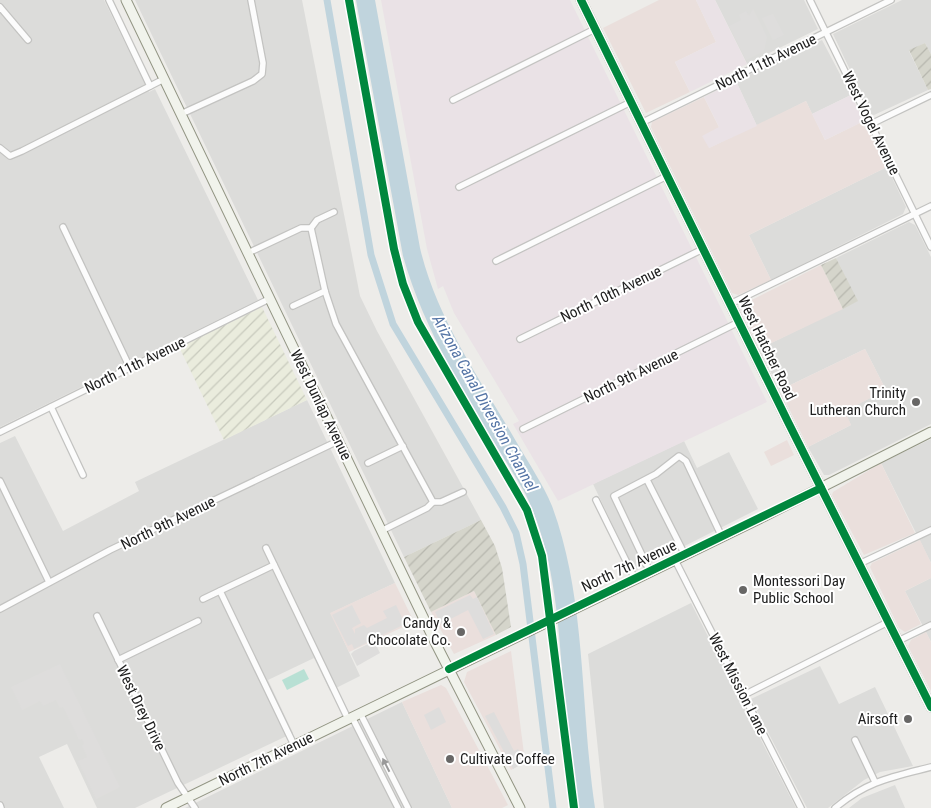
<svg xmlns="http://www.w3.org/2000/svg" width="931" height="808" viewBox="0 0 931 808" font-family="'Roboto Condensed',sans-serif">
	<style>
		.residential { fill: #dcdcda }
		.commercial { fill: #eadfdc }
		.industrial { fill: #eae2e6 }
		.construction { fill: url(#construction-furrows) }
		.farmland { fill: url(#farmland-furrows) }
		.pitch { fill: #b8e0d4 }
		.parking { fill: #dedddc }
		.water { fill: #c0d4dd }
		.lines { fill: none; stroke-linecap: round; stroke-linejoin: round }
		.canal { stroke: #c0d4dd; stroke-width: 7 }
		.street-casing { stroke: #c3c3c1; stroke-width: 8 }
		.secondary-casing { stroke: #929583; stroke-width: 11 }
		.street { stroke: #fcfcfc; stroke-width: 5.5 }
		.secondary { stroke: #f1f3ec; stroke-width: 9 }
		.cycleway-casing { stroke: #fff; stroke-width: 11 }
		.cycleway { stroke: #00873e; stroke-width: 8 }
		.oneway { fill: #999 }
		.poi-dot { fill: #686766; stroke: #fff; stroke-width: 2 }
		.labels { text-anchor: middle; dominant-baseline: central; stroke-width: 4; stroke-linejoin: round; paint-order: stroke }
		.street-label { font-size: 15px; fill: #202020; stroke: #fff }
		.poi-label { font-size: 15px; fill: #202020; stroke: #fff; text-anchor: end }
		.water-label { font-size: 16px; font-style: italic; fill: #5575a6; stroke: #fff }
	</style>
	<defs>
		<pattern id="construction-furrows" width="10" height="10" patternUnits="userSpaceOnUse" patternTransform="scale(1.25)"><rect width="10" height="10" fill="#d5d5cb"/><path d="M-1 1l2-2M0 10L10 0M9 11l2-2" fill="none" stroke="#b7b7ae"/></pattern>
		<pattern id="farmland-furrows" width="10" height="10" patternUnits="userSpaceOnUse" patternTransform="scale(1.25)"><rect width="10" height="10" fill="#eaecdd"/><path d="M-1 1l2-2M0 10L10 0M9 11l2-2" fill="none" stroke="#c8cabd"/></pattern>
	</defs>
	<rect width="100%" height="100%" fill="#edece9"/>
	<g class="residential">
		<polygon points="0,0 104,0 149,92 155,89 258,300 0,427"/>
		<polygon points="135,0 302,0 360,296 377,331 481,520 404,557"/>
		<polygon points="715,0 804,0 818,29 747,64"/>
		<polygon points="902,0 931,0 931,54 925,43 909,51 928,90 874,115 871,114 833,34"/>
		<polygon points="822,40 851,95 812,114 806,101 757,126 736,81"/>
		<polygon points="887,167 906,207 903,214 771,280 749,235"/>
		<polygon points="909,222 915,225 931,257 931,424 829,475 824,475 808,447 851,425 844,411 886,390 865,349 780,390 759,349 857,301 836,258"/>
		<polygon points="307,400 395,583 331,613 360,676 330,691 314,658 268,680 293,733 135,808 97,808 67,744 39,757 64,808 0,808 0,443 15,436 63,531 139,491 135,482"/>
		<polygon points="931,439 931,563 881,463"/>
		<polygon points="684,441 697,468 729,452 758,509 635,571 593,484"/>
		<polygon points="931,578 931,642 905,591"/>
		<polygon points="691,603 743,705 796,808 604,808 588,654"/>
		<polygon points="820,666 839,704 875,687 913,766 880,772 864,780 828,808 807,808 751,699"/>
		<polygon points="402,702 452,808 185,808"/>
		<polygon points="895,785 905,808 849,808 862,798"/>
	</g>
	<g class="commercial">
		<polygon points="659,0 696,0 716,42 675,62 690,92 646,113 603,28"/>
		<polygon points="704,97 719,127 709,148 806,101 825,140 864,121 887,167 749,235 771,280 738,295 732,293 651,127 652,122"/>
		<polygon points="821,265 843,309 759,349 740,306"/>
		<polygon points="865,349 886,390 845,411 851,425 808,447 780,390"/>
		<polygon points="787,440 794,455 771,466 764,452"/>
		<polygon points="881,463 915,533 864,555 832,495 833,492"/>
		<polygon points="920,540 931,563 931,578 905,591 921,624 905,632 899,628 870,567 872,563"/>
		<polygon points="395,583 414,622 349,652 330,613"/>
		<polygon points="474,591 496,635 454,654 431,612"/>
		<polygon points="926,632 931,642 931,691 908,646 911,640"/>
		<polygon points="511,651 525,762 511,770 464,682 467,672"/>
		<polygon points="441,685 446,688 508,805 502,808 452,808 402,702"/>
	</g>
	<g class="industrial">
		<polygon points="381,0 570,0 767,402 558,501 513,424 519,421 454,313 443,286 438,289 427,249"/>
		<polygon points="696,0 715,0 747,64 690,92 675,62 716,42"/>
		<polygon points="736,81 757,126 709,148 702,136 719,127 704,97"/>
		<polygon points="851,95 864,121 825,140 812,114"/>
	</g>
	<g class="construction">
		<polygon points="925,43 931,54 931,89 928,90 909,50"/>
		<polygon points="836,258 858,301 843,309 821,265"/>
		<polygon points="481,520 495,546 502,568 511,627 496,635 474,591 431,612 404,557"/>
	</g>
	<polygon class="farmland" points="262,307 307,400 224,440 179,347"/>
	<polygon class="pitch" points="304,669 309,679 287,690 282,680"/>
	<g class="parking">
		<polygon points="753,9 767,37 764,51 746,60 729,26 741,20 739,15 746,11 749,16"/>
		<polygon points="773,14 784,35 773,40 762,18"/>
		<polygon points="470,595 473,599 477,597 494,634 483,639 468,610 441,624 435,612"/>
		<polygon points="352,605 361,623 352,628 355,634 355,629 364,625 367,628 387,618 383,611 396,605 405,624 354,649 352,644 348,646 332,615"/>
		<polygon points="374,641 380,653 357,666 351,654 354,651"/>
		<polygon points="60,664 120,787 96,799 78,761 87,757 82,746 84,744 82,739 79,740 63,707 60,708 56,700 43,706 40,701 22,710 11,687"/>
		<polygon points="439,707 446,722 431,730 424,715"/>
		<polygon points="494,712 514,751 518,749 525,762 513,769 485,716"/>
	</g>
	<path class="water" d="M356,0H375L420,248C437,320 481,380 517,443C529,464 543,484 552,506C587,600 580,709 595,808H576C570,766 566,725 563,683C558,617 554,553 525,493C480,417 427,342 403,256Z"/>
	<g class="lines">
		<polyline class="canal" points="327,0 371,255 393,324 503,507 516,533 523,564 553,808"/>
		<defs>
			<g id="street">
				<polyline points="109,0 150,86"/>
				<polyline points="810,0 931,247"/>
				<polyline points="0,7 28,40"/>
				<polyline points="453,100 595,29"/>
				<polyline points="181,114 253,81 262,74 263,63 251,0"/>
				<polyline points="641,123 891,0"/>
				<polyline points="871,124 931,95"/>
				<polyline points="0,148 10,156 22,151 164,79"/>
				<polyline points="459,187 631,102"/>
				<polyline points="63,227 130,368"/>
				<polyline points="311,228 325,291 336,324 433,502"/>
				<polyline points="248,253 301,228 311,228 317,220 334,212"/>
				<polyline points="496,261 667,176"/>
				<polyline points="730,304 931,206"/>
				<polyline points="293,306 325,291"/>
				<polyline points="520,339 703,249"/>
				<polyline points="51,407 83,475"/>
				<polyline points="523,429 739,322"/>
				<polyline points="0,432 269,299"/>
				<polyline points="368,463 403,446"/>
				<polyline points="647,480 685,555"/>
				<polyline points="0,481 49,582"/>
				<polyline points="596,500 635,579"/>
				<polyline points="381,531 427,508 433,502 441,502 463,492"/>
				<polyline points="266,548 348,719"/>
				<polyline points="675,560 801,808"/>
				<polyline points="859,564 931,530"/>
				<polyline points="650,572 614,496 656,474 679,456 686,461 722,537"/>
				<polyline points="220,591 294,745"/>
				<polyline points="203,599 274,565"/>
				<polyline points="0,609 110,550 338,441"/>
				<polyline points="97,616 178,783 195,808"/>
				<polyline points="898,641 931,625"/>
				<polyline points="118,660 198,621"/>
				<polyline points="744,695 888,622"/>
				<polyline points="360,713 408,808"/>
				<polyline points="352,717 398,808"/>
				<polyline points="855,740 875,782"/>
				<polyline points="0,805 1,808"/>
				<path d="M835,808C867,781 892,777 931,767"/>
			</g>
			<g id="secondary">
				<polyline points="126,0 437,646 520,808"/>
				<polyline points="581,0 788,422 931,707"/>
				<polyline points="166,808 763,517 931,432"/>
			</g>
		</defs>
		<use href="#street" class="street-casing"/>
		<use href="#secondary" class="secondary-casing"/>
		<use href="#street" class="street"/>
		<use href="#secondary" class="secondary"/>
		<defs>
			<g id="cycleway">
				<polyline points="349,0 394,249 403,284 418,322 527,510 542,556 574,808"/>
				<polyline points="581,0 788,422 931,707"/>
				<polyline points="449,669 821,488"/>
			</g>
		</defs>
		<use href="#cycleway" class="cycleway-casing"/>
		<use href="#cycleway" class="cycleway"/>
	</g>
	<defs><path id="oneway-solid" d="M-6-.8H1V-3.2L6.5 0L1 3.2V.8H-6Z" transform="scale(1.25)"/></defs>
	<use class="oneway" href="#oneway-solid" transform="translate(386 765) rotate(-117)"/>
	<g class="poi-dot">
		<circle cx="916" cy="402" r="5"/>
		<circle cx="743" cy="590" r="5"/>
		<circle cx="461" cy="632" r="5"/>
		<circle cx="908" cy="719" r="5"/>
		<circle cx="450" cy="759" r="5"/>
	</g>
	<g class="labels">
		<g class="street-label">
			<text transform="translate(766 62) rotate(-26)">North 11th Avenue</text>
			<text transform="translate(871 123) rotate(64)">West Vogel Avenue</text>
			<text transform="translate(611 294) rotate(-26)">North 10th Avenue</text>
			<text transform="translate(767 348) rotate(64)">West Hatcher Road</text>
			<text transform="translate(135 365) rotate(-26)">North 11th Avenue</text>
			<text transform="translate(631 376) rotate(-26)">North 9th Avenue</text>
			<text transform="translate(321 405) rotate(64)">West Dunlap Avenue</text>
			<text transform="translate(168 523) rotate(-26)">North 9th Avenue</text>
			<text transform="translate(629 566) rotate(-25)">North 7th Avenue</text>
			<text transform="translate(738 684) rotate(63)">West Mission Lane</text>
			<text transform="translate(141 708) rotate(64)">West Drey Drive</text>
			<text transform="translate(266 759) rotate(-26)">North 7th Avenue</text>
		</g>
		<g class="poi-label">
			<text x="906" y="393">Trinity<tspan x="906" dy="17">Lutheran Church</tspan></text>
			<text x="753" y="581" text-anchor="start">Montessori Day<tspan x="753" dy="17">Public School</tspan></text>
			<text x="451" y="623">Candy &amp;<tspan x="451" dy="17">Chocolate Co.</tspan></text>
			<text x="898" y="719">Airsoft</text>
			<text x="460" y="759" text-anchor="start">Cultivate Coffee</text>
		</g>
		<g class="water-label">
			<text transform="translate(485 403) rotate(61)">Arizona Canal Diversion Channel</text>
		</g>
	</g>
</svg>
